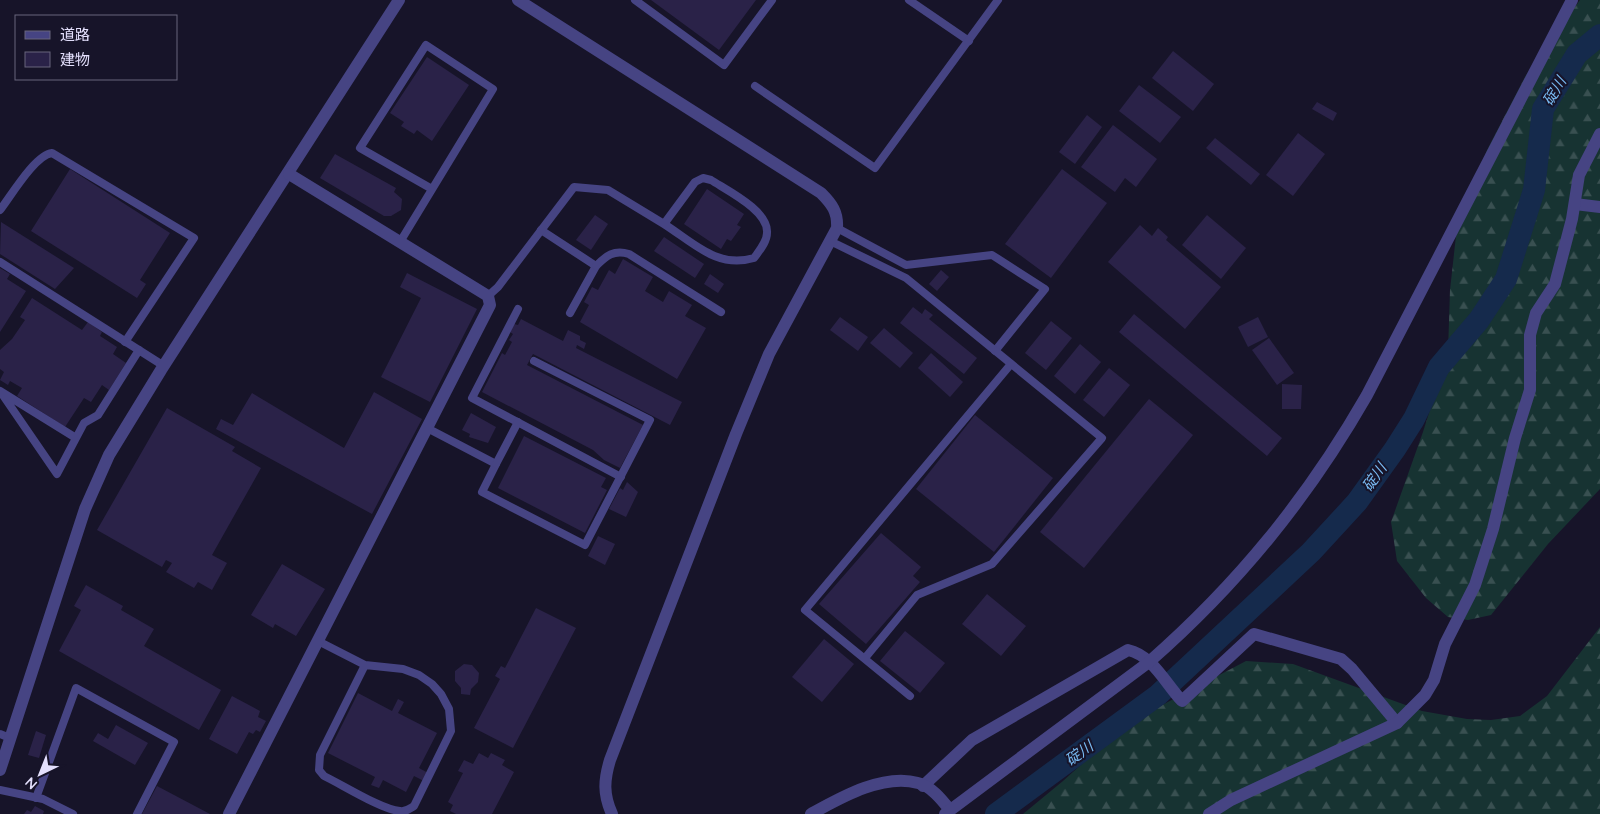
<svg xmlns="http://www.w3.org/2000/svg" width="1600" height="814" viewBox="0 0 1600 814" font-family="Quicksand,'Noto Sans JP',sans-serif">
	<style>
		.forest { fill: url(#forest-firs) }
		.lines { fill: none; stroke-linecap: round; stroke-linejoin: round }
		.river { stroke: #152a4c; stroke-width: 22 }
		.building { fill: #2a2248 }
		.service { stroke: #464483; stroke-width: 8 }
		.minor { stroke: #464483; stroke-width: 12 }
		.tertiary { stroke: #464483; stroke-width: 12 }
		.labels { text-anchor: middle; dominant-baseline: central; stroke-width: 4; stroke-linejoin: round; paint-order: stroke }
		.water-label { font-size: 15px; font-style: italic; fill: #78b9f1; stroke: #171429 }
	</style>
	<defs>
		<pattern id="forest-firs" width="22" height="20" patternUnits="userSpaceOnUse" patternTransform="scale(1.25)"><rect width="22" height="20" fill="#173332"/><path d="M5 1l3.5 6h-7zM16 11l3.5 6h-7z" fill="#395051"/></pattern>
	</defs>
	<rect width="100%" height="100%" fill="#171429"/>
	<g class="forest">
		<polygon points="1580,0 1600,0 1600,489 1548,544 1491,615 1468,620 1448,617 1426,598 1397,561 1391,522 1423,432 1448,352 1450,290 1456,236 1487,150 1526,75"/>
		<polygon points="1600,627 1600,814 1023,814 1063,781 1126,724 1246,661 1293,664 1422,711 1467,719 1491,720 1520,716 1547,696"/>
	</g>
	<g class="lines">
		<polyline class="river" points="996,814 1158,695 1311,552 1357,502 1395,449 1414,419 1439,367 1479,320 1506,279 1534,190 1543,109 1577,54 1600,35"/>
	</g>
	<g class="building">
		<polygon points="651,0 756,0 719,50"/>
		<polygon points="1173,51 1214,84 1193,111 1152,78"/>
		<polygon points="427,57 469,85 432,141 417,130 414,134 401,126 404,122 390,113"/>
		<polygon points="1139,85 1181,117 1160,143 1119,111"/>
		<polygon points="1317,102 1337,113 1333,121 1312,109"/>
		<polygon points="1087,115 1102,127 1075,164 1059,152"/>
		<polygon points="1113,125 1157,159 1136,187 1125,178 1115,192 1081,167"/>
		<polygon points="1298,133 1325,154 1293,196 1266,175"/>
		<polygon points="1215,138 1260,174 1251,185 1206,148"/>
		<polygon points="335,154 396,188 394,192 402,199 401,210 391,216 384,216 320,178"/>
		<polygon points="70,169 170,233 140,280 146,284 137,298 31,231"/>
		<polygon points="1062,169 1107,203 1051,278 1005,244"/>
		<polygon points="707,189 744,214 737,225 741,227 731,241 727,239 721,249 684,224"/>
		<polygon points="595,215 608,224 591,250 576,240"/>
		<polygon points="1207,215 1246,248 1221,279 1182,245"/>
		<polygon points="1,222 74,268 55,289 0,254"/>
		<polygon points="1140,225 1152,236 1158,228 1168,237 1166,240 1221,287 1185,329 1108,262"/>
		<polygon points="664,237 704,264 695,278 654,251"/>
		<polygon points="623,259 653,277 645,291 663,302 669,291 692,305 685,316 706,328 677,379 580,322 589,305 584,302 592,287 598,290 609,270 615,274"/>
		<polygon points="0,268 10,274 7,279 26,291 0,332"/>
		<polygon points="941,270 949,277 937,291 929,284"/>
		<polygon points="407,273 477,309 430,402 381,377 421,298 400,287"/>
		<polygon points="710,274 724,284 718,293 704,284"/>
		<polygon points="32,298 82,330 88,322 102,332 100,336 117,347 113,354 126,363 109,390 102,385 91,402 84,398 65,427 17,396 22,388 10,381 8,385 0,380 4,372 0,369 0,350 12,339 25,320 20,317"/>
		<polygon points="913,307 922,314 925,309 933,315 929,319 977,358 964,374 900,323"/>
		<polygon points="1134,314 1282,438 1267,456 1119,332"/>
		<polygon points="840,317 868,337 858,351 830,330"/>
		<polygon points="1258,317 1268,337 1248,347 1238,327"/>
		<polygon points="521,319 563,341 568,330 580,336 580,340 586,343 584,349 577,345 576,348 682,402 670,425 533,354 527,365 643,425 620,468 604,460 593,450 482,392 502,353 505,355 512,342 509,340 513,334 510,332 514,324 518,325"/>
		<polygon points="1051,321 1072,338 1046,370 1025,353"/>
		<polygon points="884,328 913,353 900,368 870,343"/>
		<polygon points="1269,338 1294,373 1277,385 1252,350"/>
		<polygon points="1080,344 1101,362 1075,394 1054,376"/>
		<polygon points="931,353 963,382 950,397 918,368"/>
		<polygon points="1109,368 1130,385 1104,417 1083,400"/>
		<polygon points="1282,384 1302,385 1301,409 1282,409"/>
		<polygon points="374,392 422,419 372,514 216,429 221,419 233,425 252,393 344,448"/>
		<polygon points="1149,399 1193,435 1084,568 1040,532"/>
		<polygon points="167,408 235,447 232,451 261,468 212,555 227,563 212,590 198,582 194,588 166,572 172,563 166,560 162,567 97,530"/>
		<polygon points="471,413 496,427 488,443 469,437 470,434 462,430"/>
		<polygon points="975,415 1053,478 994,552 916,489"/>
		<polygon points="524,436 606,478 601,487 607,490 585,533 498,488"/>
		<polygon points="627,482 638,492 626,517 609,509 620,488 623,490"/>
		<polygon points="881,533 921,567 913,576 920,582 866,644 819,604"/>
		<polygon points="598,536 615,544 605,565 588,556"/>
		<polygon points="282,564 325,589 296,636 275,624 273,628 251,615"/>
		<polygon points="86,585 123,606 121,610 154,629 144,646 221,690 199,730 59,651 81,610 74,606"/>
		<polygon points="987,594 1026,626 1001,656 962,624"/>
		<polygon points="536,608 576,628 513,748 474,728 500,679 495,676 501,666 505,668"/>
		<polygon points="905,631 945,663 920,693 880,661"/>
		<polygon points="824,639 854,664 822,702 792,677"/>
		<polygon points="464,664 472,665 479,673 478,682 471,689 470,695 461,694 461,688 455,681 455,671"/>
		<polygon points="358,693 392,711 398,699 404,702 398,713 437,733 419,768 428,773 424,781 414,776 406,792 383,780 379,788 371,785 375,777 328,753"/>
		<polygon points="232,696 260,711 258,717 266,721 260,732 256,730 253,734 249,732 237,754 209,739"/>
		<polygon points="116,725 148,743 135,765 93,741 98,733 108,739"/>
		<polygon points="36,731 46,735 39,758 28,755"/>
		<polygon points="479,753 488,758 491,753 505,760 502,765 514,772 492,814 456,814 450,811 453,805 448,802 463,773 458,771 464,760 473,764"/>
		<polygon points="157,786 210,814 142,814"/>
		<polygon points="35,806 44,811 43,814 24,814 27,810 31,812"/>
	</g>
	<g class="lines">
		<g class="service">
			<polyline points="635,0 724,65 772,0"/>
			<polyline points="909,0 969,41"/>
			<polyline points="755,86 875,168 998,0"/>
			<path d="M0,210C11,196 35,155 52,153L194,238L125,342"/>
			<polyline points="837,228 906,265 992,255 1045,289 995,351"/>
			<polyline points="541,230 596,266 570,313"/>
			<polyline points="830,241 906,278 1102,438 992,564 917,595 865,658"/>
			<polyline points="400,242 493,89 426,45 360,148 432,189"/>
			<polyline points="0,262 164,366"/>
			<path d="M596,266C606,256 614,249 629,254L721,312"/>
			<path d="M488,296L498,287L574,187L608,190L664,224L695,182L703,178L711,180C728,191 769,211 767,233C767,242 759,251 754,258C717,269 694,243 664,224"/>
			<polyline points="518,309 472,398 621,477"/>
			<polyline points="427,428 496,464 482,492 585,545 650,420 534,361"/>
			<polyline points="76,438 0,391 57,474 84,423 98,415 139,350"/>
			<polyline points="496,464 518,422"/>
			<path d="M318,641L365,665L403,669L419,675L432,684L441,694L449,709L451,731L414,806C409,809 406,812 400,811C382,810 341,784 324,776L319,770L320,755L365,665"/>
			<polyline points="910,696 805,610 1011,364"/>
			<polyline points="0,734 10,738"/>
			<polyline points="0,790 43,799 73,814"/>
			<polyline points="36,798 76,688 174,742 137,814"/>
		</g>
		<g class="minor">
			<polyline points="1575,204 1600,207"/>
			<path d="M923,786L972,740L1128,650C1152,655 1166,684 1182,701L1254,634L1341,659L1352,669L1397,723"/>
			<path d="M811,814C840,798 883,773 918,783C931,786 942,800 950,810"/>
			<polyline points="1209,814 1231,800 1397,723 1425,695 1434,680 1445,644 1475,585 1493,529 1515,438 1530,390 1530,335 1536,313 1555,284 1572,219 1579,175 1600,134"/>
		</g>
		<g class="tertiary">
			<path d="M518,0L821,193C832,204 838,212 837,228L769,354L736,434L610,760C604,780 603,794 612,814"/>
			<polyline points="0,770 85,509 109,455 161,370 399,0"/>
			<polyline points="229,814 490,305 488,296 289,174"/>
			<path d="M945,814L1149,662C1238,584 1308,498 1367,395L1572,0"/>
		</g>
	</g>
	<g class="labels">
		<g class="water-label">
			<text transform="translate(1554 91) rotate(-59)">碇川</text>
			<text transform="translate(1374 477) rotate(-55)">碇川</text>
			<text transform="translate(1079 753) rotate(-36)">碇川</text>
		</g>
	</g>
	<rect x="15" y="15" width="162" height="65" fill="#171429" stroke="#69657d"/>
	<rect x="25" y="31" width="25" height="8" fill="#464483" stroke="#69657d"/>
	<text x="60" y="40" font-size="15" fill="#e3dffc">道路</text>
	<rect x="25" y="52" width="25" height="15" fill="#2a2248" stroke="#69657d"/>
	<text x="60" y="65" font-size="15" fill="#e3dffc">建物</text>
	<g transform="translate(40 774) rotate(223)" stroke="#171429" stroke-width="4" paint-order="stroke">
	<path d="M0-4L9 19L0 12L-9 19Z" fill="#e3dffc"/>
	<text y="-8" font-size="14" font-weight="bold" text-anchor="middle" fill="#e3dffc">N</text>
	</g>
</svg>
